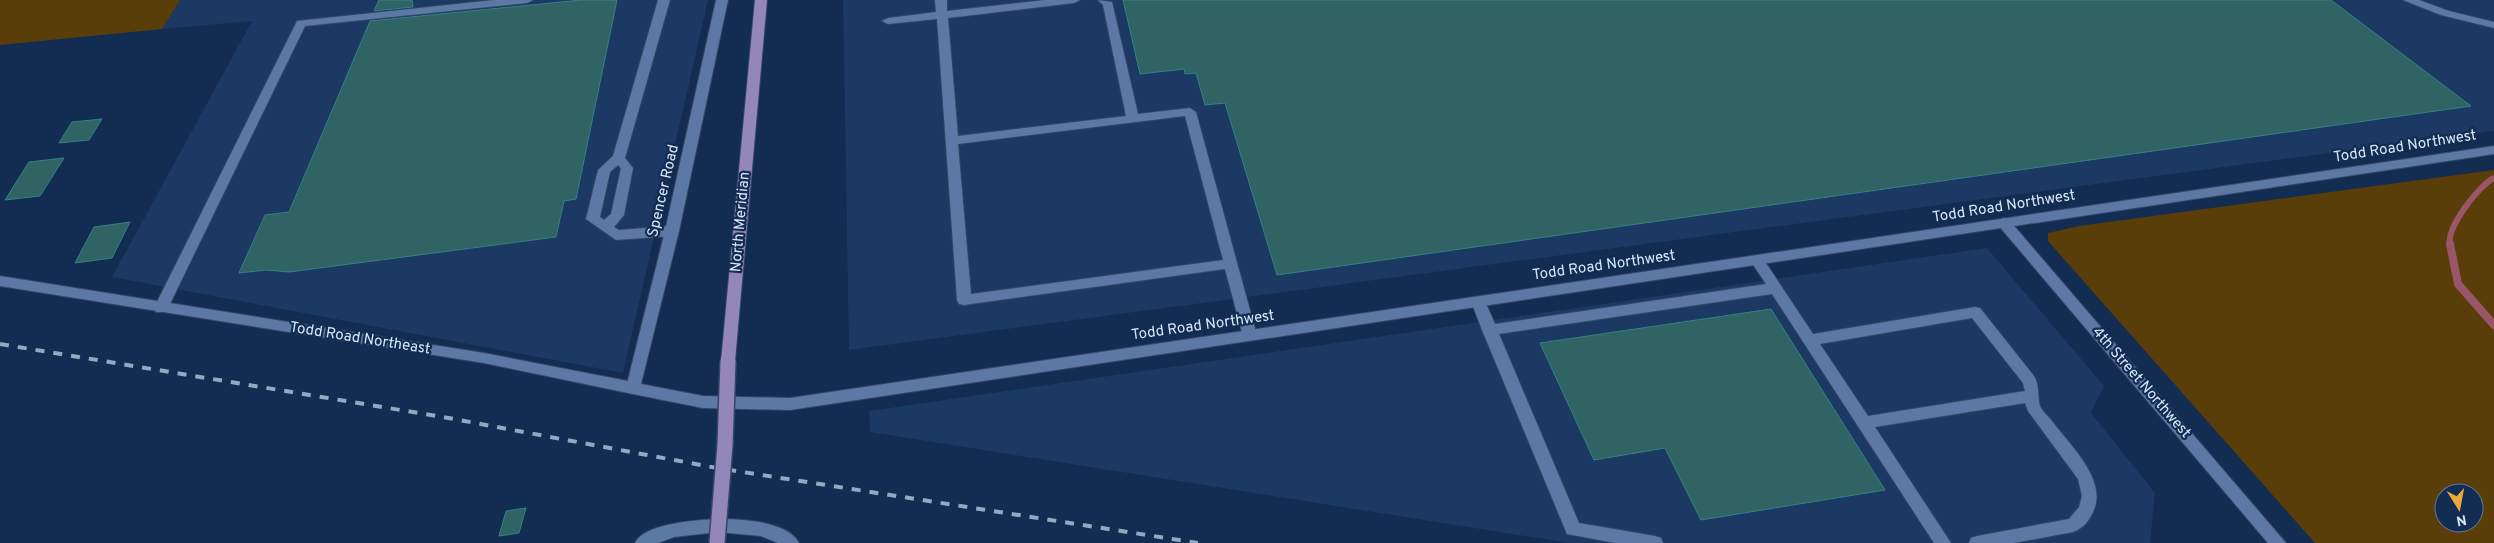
<svg xmlns="http://www.w3.org/2000/svg" width="2494" height="543" viewBox="0 0 2494 543" font-family="Overpass,sans-serif">
	<style>
		.built { fill: #1b3963 }
		.green { fill: #5a3e09; fill-rule: evenodd }
		.lines { fill: none; stroke-linecap: round; stroke-linejoin: round }
		.stream-far1 { stroke: #9a5568; stroke-width: 6 }
		.stream { stroke: #9a5568; stroke-width: 8 }
		.building { fill: #306364; stroke: #348284 }
		.service-casing { stroke: #344665; stroke-width: 2 }
		.minor-casing { stroke: #344665; stroke-width: 2 }
		.tertiary-casing { stroke: #344665; stroke-width: 2 }
		.primary-casing { stroke: #344665; stroke-width: 2 }
		.service { fill: #5b79a4; fill-rule: evenodd }
		.minor { fill: #5b79a4; fill-rule: evenodd }
		.tertiary { fill: #5b79a4; fill-rule: evenodd }
		.primary { fill: #9386b9; fill-rule: evenodd }
		.rail { stroke: #95a8c1; stroke-width: 4; stroke-dasharray: 9 9; stroke-linecap: butt }
		.primary-bridge-casing { stroke: #344665; stroke-width: 18; stroke-linecap: butt }
		.primary-bridge { stroke: #9386b9; stroke-width: 15 }
		.labels { text-anchor: middle; dominant-baseline: central; stroke-width: 4.5; stroke-linejoin: round; paint-order: stroke }
		.street-label { font-size: 15px; fill: #d9e7fa; stroke: #122c52 }
	</style>
	<rect width="100%" height="100%" fill="#122c52"/>
	<g class="built">
		<polygon points="180,0 708,0 623,373 112,277 252,21 162,29"/>
		<polygon points="843,0 2494,0 2494,131 849,350"/>
		<polygon points="1987,248 2104,386 2091,413 2155,493 2150,543 1569,543 870,432 869,411"/>
	</g>
	<g class="green">
		<polygon points="0,0 180,0 162,29 0,45"/>
		<path d="M2494,170V543H2315L2048,241V233L2079,226ZM2444,493H2474V523H2444Z"/>
	</g>
	<g class="lines">
		<path class="stream-far1" d="M2450,245C2446,228 2479,185 2494,178"/>
		<polyline class="stream" points="2450,244 2458,284 2494,325"/>
	</g>
	<g class="building">
		<polygon points="379,0 412,0 413,7 374,11"/>
		<polygon points="581,0 617,0 576,199 564,201 556,237 289,272 266,270 239,273 265,215 289,212 370,21"/>
		<polygon points="1123,0 2331,0 2471,106 1277,275 1225,103 1205,105 1196,73 1185,74 1184,69 1140,74"/>
		<polygon points="102,119 89,140 59,143 72,122"/>
		<polygon points="64,158 40,196 5,200 29,162"/>
		<polygon points="130,222 112,258 75,263 94,227"/>
		<polygon points="1771,309 1885,490 1701,520 1665,448 1594,460 1540,343"/>
		<polygon points="526,508 519,533 499,536 506,511"/>
	</g>
	<g class="lines">
		<defs>
			<g id="service">
				<polygon points="494,0 533,0 527,3 305,26 168,308 166,312 156,312 154,308 297,21"/>
				<path d="M658,0H670L625,158L633,168L624,215L614,227L619,230L672,226L679,231L672,236L616,240L586,219L598,170L613,156ZM618,165L621,168L611,214L604,220L600,217L610,172Z"/>
				<path d="M935,0H947V11L1045,0H1080L1074,3L948,18L958,136L1126,116L1103,5L1098,0L1112,2L1138,114L1190,108L1196,112L1257,336L1255,340H1245L1243,336L1225,269L964,305L959,304L957,300L937,19L888,24L882,21L888,18L936,12ZM1185,116L1223,260L971,294L958,144Z"/>
				<polygon points="2403,0 2419,0 2449,11 2494,22 2494,28 2441,15"/>
				<path d="M1757,255L1762,257L1813,334L1975,307L1980,308L2034,376C2040,386 2037,396 2040,406C2042,411 2049,417 2052,421C2070,446 2110,481 2092,514C2088,522 2082,529 2073,532L2014,543H1969L1971,538L1977,536L2069,519L2079,507L2082,496L2078,479L2028,411L2025,403L1875,427L1951,543H1934L1772,294L1499,334L1579,523L1655,536L1661,538L1663,543H1615L1567,534L1482,330L1471,301L1473,297H1483L1495,324L1766,284L1750,260ZM1972,318L2023,383L2025,391L1868,416L1820,344Z"/>
			</g>
			<g id="minor">
				<polygon points="2004,218 2009,220 2286,543 2268,543 1999,226 1997,223 1999,220"/>
				<polygon points="0,276 484,353 633,382 638,384 640,388 638,392 633,394 484,363 0,286"/>
				<path d="M718,519C740,519 788,521 799,543H778L761,536L718,532L674,537L658,543H635C644,523 698,520 718,519Z"/>
			</g>
			<polygon id="tertiary" points="716,0 728,0 679,231 641,384 703,396 790,398 2494,146 2494,154 790,410 703,408 633,394 628,392 626,388 665,231"/>
			<polygon id="primary" points="755,0 767,0 735,361 733,365 723,365 721,361"/>
		</defs>
		<use href="#service" class="service-casing"/>
		<use href="#minor" class="minor-casing"/>
		<use href="#tertiary" class="tertiary-casing"/>
		<use href="#primary" class="primary-casing"/>
		<use href="#service" class="service"/>
		<use href="#minor" class="minor"/>
		<use href="#tertiary" class="tertiary"/>
		<use href="#primary" class="primary"/>
		<polyline class="rail" points="0,344 443,417 717,468 1198,543"/>
		<defs>
			<polyline id="primary-bridge" points="717,543 725,445 728,361"/>
		</defs>
		<use href="#primary-bridge" class="primary-bridge-casing"/>
		<use href="#primary-bridge" class="primary-bridge"/>
	</g>
	<g class="labels">
		<g class="street-label">
			<text transform="translate(2405 147) rotate(-9)">Todd Road Northwest</text>
			<text transform="translate(664 191) rotate(-77)">Spencer Road</text>
			<text transform="translate(2004 207) rotate(-9)">Todd Road Northwest</text>
			<text transform="translate(741 222) rotate(-85)">North Meridian</text>
			<text transform="translate(1604 266) rotate(-8)">Todd Road Northwest</text>
			<text transform="translate(1203 326) rotate(-8)">Todd Road Northwest</text>
			<text transform="translate(360 339) rotate(9)">Todd Road Northeast</text>
			<text transform="translate(2141 383) rotate(49)">4th Street Northwest</text>
		</g>
	</g>
	<g transform="translate(2459 508) rotate(169)"><circle r="24" fill="#122c52" stroke="#627795"/>
	<path d="M0-4L9 19L0 12L-9 19Z" fill="#eaaa39"/>
	<text y="-8" font-size="14" font-weight="bold" text-anchor="middle" fill="#d9e7fa">N</text>
	</g>
</svg>
